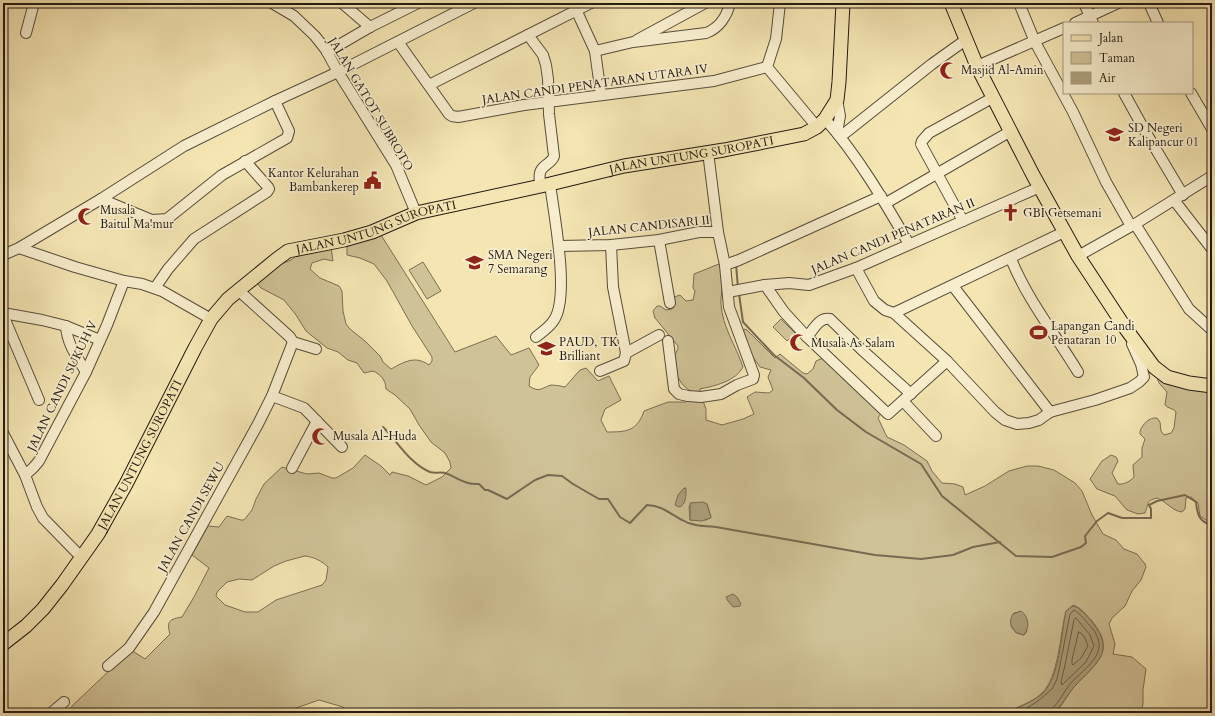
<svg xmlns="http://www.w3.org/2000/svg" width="1215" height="716" viewBox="0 0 1215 716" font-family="Cardo,serif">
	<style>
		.green { fill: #d0c297; stroke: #7a6e54; fill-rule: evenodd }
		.water { fill: #ada07c; stroke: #766a51 }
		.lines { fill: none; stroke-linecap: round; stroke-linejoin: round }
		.shore { stroke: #685d46; stroke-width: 1 }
		.stream { stroke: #766a51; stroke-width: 2 }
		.minor-casing { stroke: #574d3a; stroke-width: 12 }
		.major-casing { stroke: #231a11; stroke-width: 15 }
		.minor { stroke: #f8eece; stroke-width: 10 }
		.major { stroke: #f4e5b3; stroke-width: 13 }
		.labels { text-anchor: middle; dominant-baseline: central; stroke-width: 3.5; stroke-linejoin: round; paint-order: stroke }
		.poi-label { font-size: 12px; fill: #231a11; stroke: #f8eece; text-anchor: start }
		.street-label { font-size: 12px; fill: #231a11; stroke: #f8eece }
	</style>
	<rect width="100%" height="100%" fill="#f4e5b3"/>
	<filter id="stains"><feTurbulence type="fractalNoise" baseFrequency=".005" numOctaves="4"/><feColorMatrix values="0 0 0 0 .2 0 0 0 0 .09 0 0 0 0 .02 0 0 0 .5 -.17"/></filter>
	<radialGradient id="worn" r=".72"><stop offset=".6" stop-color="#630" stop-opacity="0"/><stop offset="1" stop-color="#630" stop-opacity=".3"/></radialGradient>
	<g class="green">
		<path d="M381,235L455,352L496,336L511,355L529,348L539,365L530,377L529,386C540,393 541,388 551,385C555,385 561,386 565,387L580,370L586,368L598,381L609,376L621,400L605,409L601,420L607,432C627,432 637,431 644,411L668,402H686L691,392L682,384L675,372L673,358L678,349V346L655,318L653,311L657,306H660L666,310L672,309V298L680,295L686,301L693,300L695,291L693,288L694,274L719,264C728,280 720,289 721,304C722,326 736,346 743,367C736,381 715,386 700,389V393L706,409V420L722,425L743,419L754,414L747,397L755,392L769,393L773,390L768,377L771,370L760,367C753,357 741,341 744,329L747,330L775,358L780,354L803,373L807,374L813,369L816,361L823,358L882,412L878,418L887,437L904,445L927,461L932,471L942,483L955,484L963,487L965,495L985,486L1009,471L1027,466H1038L1054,470L1075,483L1082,491L1092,515L1103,534L1116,540L1124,549L1137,554L1145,564L1146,567L1141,580L1132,591L1125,606L1112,618L1109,624L1115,644L1113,654L1132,657L1146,669L1143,690V704L1141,713H1054C1063,706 1067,695 1074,687C1094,664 1118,653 1092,621C1086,615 1082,608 1073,605L1066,611C1060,634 1059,678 1041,694C1031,703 1017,707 1005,713H349L343,707L319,700L282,713H69L72,706L131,650L145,659L170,634C166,621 170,619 182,617L194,597L209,568L192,555L208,526L219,527L227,516L241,520H244L252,510L256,499L264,484L282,467L307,474L319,473L332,478H336L353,468L365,455L381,466L390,475L392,472L408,476L426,485L442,477L451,468L450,462L445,453L431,442L419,425L410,409L395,395L386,389C386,380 380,374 373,371L364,373L357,363L348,360L338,352L327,348L306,331L296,315L284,300L261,288L257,283L271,268L291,260L304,250L331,247L333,261L324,259L312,263L310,269L320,278L339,286L342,291L343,311L346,324L350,329L365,341L380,356L383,362L391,369C404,362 415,355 429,365L432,361V357L412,326L387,281L374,264L360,258L347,255V242ZM707,504L711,517L706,520H690L689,506ZM305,556C314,557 322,561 328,567L326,580L322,585L276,600L258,612H245L225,605L216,596L217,592L227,582L239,579L252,580L274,566L286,561ZM1019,612L1027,631L1024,635L1016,633L1011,626L1014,613Z"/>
		<polygon points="423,262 441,291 427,299 409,270"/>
		<polygon points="781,319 795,333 787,341 773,327"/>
		<path d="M1157,377L1212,392V524L1200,516L1198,503L1191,497L1186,498L1185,509L1182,512C1172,511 1166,501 1157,498C1145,501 1149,504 1145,513L1138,514L1127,510L1115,496L1097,489L1090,479L1102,461L1111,455L1116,457L1118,461L1112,473L1118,484C1123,485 1131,481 1134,477L1133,465L1142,457V448L1145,439L1140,434V431C1143,424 1149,417 1157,418L1160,422L1161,431L1164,435L1171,433L1174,428L1176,412C1174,408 1168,409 1165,405L1167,392L1159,383Z"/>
	</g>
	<g class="water">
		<path d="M684,488H686V490C686,496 686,505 679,507L675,505L678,495Z"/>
		<polygon points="703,502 707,504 711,518 701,521 690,520 690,503"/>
		<polygon points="733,594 737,597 741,604 740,606 733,607 728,601 726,597"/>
		<path d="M1073,606C1081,608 1086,615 1092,622C1117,652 1095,664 1075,686C1067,694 1063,705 1054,712L1006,713C1018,707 1031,703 1042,694C1060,678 1061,634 1066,611Z"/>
		<path d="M1021,611C1029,617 1030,627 1024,635C1013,633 1007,624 1013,614Z"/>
	</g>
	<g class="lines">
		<g class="shore">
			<polygon points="1076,618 1090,635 1094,646 1086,662 1062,685 1061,682 1065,665 1074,620"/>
			<polygon points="1079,632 1081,633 1085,638 1088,646 1081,658 1073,665 1072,664 1072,660"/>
			<path d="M1016,713L1024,710L1038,701L1052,689L1057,679L1060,665L1070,614L1074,610C1081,614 1086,622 1092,628C1112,653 1085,667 1070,684C1064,692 1059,702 1052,709L1051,713"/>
		</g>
		<g class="stream">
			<polyline points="736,264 738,288"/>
			<path d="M739,294L743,322L774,355L804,378L837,410L866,432L921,464L942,496L1016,556L1052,557L1081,547L1086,543L1085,536L1097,521L1108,513L1122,518H1151V509L1149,505L1157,501L1185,495L1196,502C1197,514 1199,522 1212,525"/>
			<path d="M383,427C398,442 410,464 430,472C436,474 441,471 448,474C459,479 467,485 479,484L485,490H488L507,499L535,480L548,475L562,476L573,484L599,499H608L620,517L630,523L647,505C663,506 669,513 682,520C692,526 704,526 716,527L875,555L921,559L953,555L973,547L1000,542"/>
		</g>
		<defs>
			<g id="minor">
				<polyline points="272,3 294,16 315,36 326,50 338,72 396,165 416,213"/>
				<polyline points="342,3 370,27"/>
				<polyline points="573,3 595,51 601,95"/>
				<polyline points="1019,3 1035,42 1073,112 1106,182 1131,226"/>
				<polyline points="1084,3 1093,23"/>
				<polyline points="1149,3 1158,23"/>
				<polyline points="1075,23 1118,3"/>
				<polyline points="26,33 34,3"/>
				<path d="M528,35L543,55L546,65L548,79L549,114L554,156C552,164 541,165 540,173C539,177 540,182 540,187"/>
				<polyline points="637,40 705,3"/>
				<polyline points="398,42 449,114 452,116 458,117 524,105 714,81 767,67"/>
				<path d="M595,51L633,42L706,33C719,28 727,16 730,3"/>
				<polyline points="327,52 370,27 418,3"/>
				<polyline points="977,66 1064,28"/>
				<polyline points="767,67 817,127"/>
				<polyline points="767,67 776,39 780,3"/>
				<polyline points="429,85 591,3"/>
				<polyline points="1124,93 1145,131 1183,195"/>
				<polyline points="1191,93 1212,129"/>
				<polyline points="837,100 840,116 837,133"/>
				<path d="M825,119C858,156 884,201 909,244"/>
				<polyline points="840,137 932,64 967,39"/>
				<polyline points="101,199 152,220 167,219 222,175 287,138 289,131 275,101"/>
				<polyline points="1174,200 1212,249"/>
				<polyline points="886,203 1011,131"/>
				<polyline points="963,221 921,144 922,141 929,133 994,97"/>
				<polyline points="1135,224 1189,309 1212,330"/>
				<polyline points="659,240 670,303"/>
				<polyline points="559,246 611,245 659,240 699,232 718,232"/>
				<polyline points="19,248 75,267 124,281 142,284 162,291 211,319"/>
				<polyline points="3,255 19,248 101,199 184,146 275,101 338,72 474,3"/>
				<polyline points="1078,256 1135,224 1212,176"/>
				<path d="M1011,259C1027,299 1055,334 1078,372"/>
				<polyline points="725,265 739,260 881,196"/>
				<polyline points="856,268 874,301 885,310 894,313 947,361 995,412 1005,420 1017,424 1029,423 1039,420 1050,412 1095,400 1130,388 1139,382 1144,377 1141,364 1132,344"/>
				<polyline points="765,285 784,312 807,337 888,414 947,361"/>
				<polyline points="953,286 1050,412"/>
				<polyline points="155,288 168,269 194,239 267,192 269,189 268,187 245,161"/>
				<polyline points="728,292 765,285 789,283 809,285 856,268 1040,187"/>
				<polyline points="3,313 42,320 66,326 100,340"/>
				<polyline points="894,313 1064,232"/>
				<polyline points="3,318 6,322 39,400"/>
				<path d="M66,326C67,344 77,357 86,372"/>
				<path d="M536,337C542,332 550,327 554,320C570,296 554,215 550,184"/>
				<path d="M807,337C814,329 819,317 830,319L861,349L911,394"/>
				<polyline points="668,341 674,389 679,394 688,396 701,397 721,394 737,385 753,379 754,375 729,307 725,265 718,232 708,152"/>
				<polyline points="293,342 316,349"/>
				<polyline points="626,353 659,335"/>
				<polyline points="600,371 624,361 626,353 613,287 611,245"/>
				<polyline points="272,396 304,408 342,447"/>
				<polyline points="903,401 936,436"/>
				<polyline points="3,433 25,475 37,507 43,518 82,558"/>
				<polyline points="292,468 317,421"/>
				<polyline points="25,475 33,468 39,461 86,372 107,325 124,281"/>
				<polyline points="108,666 129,648 154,612 258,424 272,396 293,342 290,337 238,290"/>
				<polyline points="51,713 64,702"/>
			</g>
			<g id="major">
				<polyline points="951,3 977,66 1033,175 1078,256 1126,329 1154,367 1167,377 1189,383 1212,386"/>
				<path id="s1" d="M3,644L26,626L43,609L62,585L98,534L126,484L195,348L211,319L228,299L277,259L288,251L344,240L372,232L416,213L550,184L624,166L724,150L804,134L817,127L825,119L837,100L839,82L843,3"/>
			</g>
		</defs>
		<use href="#minor" class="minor-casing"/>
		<use href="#major" class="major-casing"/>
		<use href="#minor" class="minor"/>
		<use href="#major" class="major"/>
	</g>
	<defs>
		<symbol id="mosque-bare" viewBox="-9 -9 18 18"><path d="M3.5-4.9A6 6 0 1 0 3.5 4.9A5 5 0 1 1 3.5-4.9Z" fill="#8f2418" stroke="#f8eece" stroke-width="2.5" paint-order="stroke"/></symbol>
		<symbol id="school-bare" viewBox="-9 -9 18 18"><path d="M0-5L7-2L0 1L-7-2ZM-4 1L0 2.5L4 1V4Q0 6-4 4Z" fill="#8f2418" stroke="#f8eece" stroke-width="2.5" paint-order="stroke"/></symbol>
		<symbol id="civic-bare" viewBox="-9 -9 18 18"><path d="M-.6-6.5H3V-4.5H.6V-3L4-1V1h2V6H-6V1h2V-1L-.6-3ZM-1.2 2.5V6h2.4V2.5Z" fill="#8f2418" stroke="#f8eece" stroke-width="2.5" paint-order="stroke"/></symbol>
		<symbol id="church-bare" viewBox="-9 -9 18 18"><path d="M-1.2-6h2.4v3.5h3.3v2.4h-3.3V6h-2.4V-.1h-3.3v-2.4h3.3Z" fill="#8f2418" stroke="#f8eece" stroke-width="2.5" paint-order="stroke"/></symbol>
		<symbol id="stadium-bare" viewBox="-9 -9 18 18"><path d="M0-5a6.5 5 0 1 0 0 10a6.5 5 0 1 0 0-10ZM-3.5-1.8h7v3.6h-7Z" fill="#8f2418" stroke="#f8eece" stroke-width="2.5" paint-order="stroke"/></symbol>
	</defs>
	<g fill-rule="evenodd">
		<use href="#mosque-bare" x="936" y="58" width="25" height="25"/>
		<use href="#school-bare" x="1102" y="122" width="25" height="25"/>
		<use href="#civic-bare" x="360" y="168" width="25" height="25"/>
		<use href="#church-bare" x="998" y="200" width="25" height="25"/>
		<use href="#mosque-bare" x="74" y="204" width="25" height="25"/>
		<use href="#school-bare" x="462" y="250" width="25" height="25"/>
		<use href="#stadium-bare" x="1026" y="320" width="25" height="25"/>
		<use href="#mosque-bare" x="786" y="330" width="25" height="25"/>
		<use href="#school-bare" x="534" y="336" width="25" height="25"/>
		<use href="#mosque-bare" x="308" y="424" width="25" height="25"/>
	</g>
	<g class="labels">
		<g class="poi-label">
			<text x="961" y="70">Masjid Al-Amin</text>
			<text x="1128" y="128">SD Negeri<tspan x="1128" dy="14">Kalipancur 01</tspan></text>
			<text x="359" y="173" text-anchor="end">Kantor Kelurahan<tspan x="359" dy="14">Bambankerep</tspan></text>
			<text x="100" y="210">Musala<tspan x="100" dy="14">Baitul Ma'mur</tspan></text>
			<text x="1023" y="213">GBI Getsemani</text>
			<text x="488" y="255">SMA Negeri<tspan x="488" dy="14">7 Semarang</tspan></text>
			<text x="1051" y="326">Lapangan Candi<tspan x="1051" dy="14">Penataran 10</tspan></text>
			<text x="559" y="342">PAUD, TK<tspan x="559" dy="14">Brilliant</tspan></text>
			<text x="811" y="343">Musala As Salam</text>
			<text x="333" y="436">Musala Al-Huda</text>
		</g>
		<g class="street-label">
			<text transform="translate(595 84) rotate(-8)">JALAN CANDI PENATARAN UTARA IV</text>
			<text transform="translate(371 104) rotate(59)">JALAN GATOT SUBROTO</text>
			<text stroke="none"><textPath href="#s1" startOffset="908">JALAN UNTUNG SUROPATI</textPath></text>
			<text transform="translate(649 226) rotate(-6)">JALAN CANDISARI II</text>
			<text stroke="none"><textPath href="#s1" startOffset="584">JALAN UNTUNG SUROPATI</textPath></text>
			<text transform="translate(893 236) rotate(-23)">JALAN CANDI PENATARAN II</text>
			<text transform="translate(62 386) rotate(-64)">JALAN CANDI SUKUH V</text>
			<text stroke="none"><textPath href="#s1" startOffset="236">JALAN UNTUNG SUROPATI</textPath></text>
			<text transform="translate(191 517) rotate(-61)">JALAN CANDI SEWU</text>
		</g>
	</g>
	<rect width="1215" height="716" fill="none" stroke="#f4e5b3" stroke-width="16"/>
	<rect x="4" y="4" width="1207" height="708" fill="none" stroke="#231a11" stroke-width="2"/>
	<rect x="8" y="8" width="1199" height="700" fill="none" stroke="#231a11"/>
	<rect x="1063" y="22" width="130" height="72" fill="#f8eece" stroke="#a39982"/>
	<rect x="1071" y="35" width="20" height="6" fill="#f4e5b3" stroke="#a39982"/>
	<text x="1099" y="42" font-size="12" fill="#231a11">Jalan</text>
	<rect x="1071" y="52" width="20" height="12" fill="#d0c297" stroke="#a39982"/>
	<text x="1099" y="62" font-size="12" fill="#231a11">Taman</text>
	<rect x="1071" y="72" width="20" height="12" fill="#ada07c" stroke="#a39982"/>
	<text x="1099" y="82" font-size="12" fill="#231a11">Air</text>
	<rect width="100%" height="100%" filter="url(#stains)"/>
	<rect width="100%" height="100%" fill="url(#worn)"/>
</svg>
